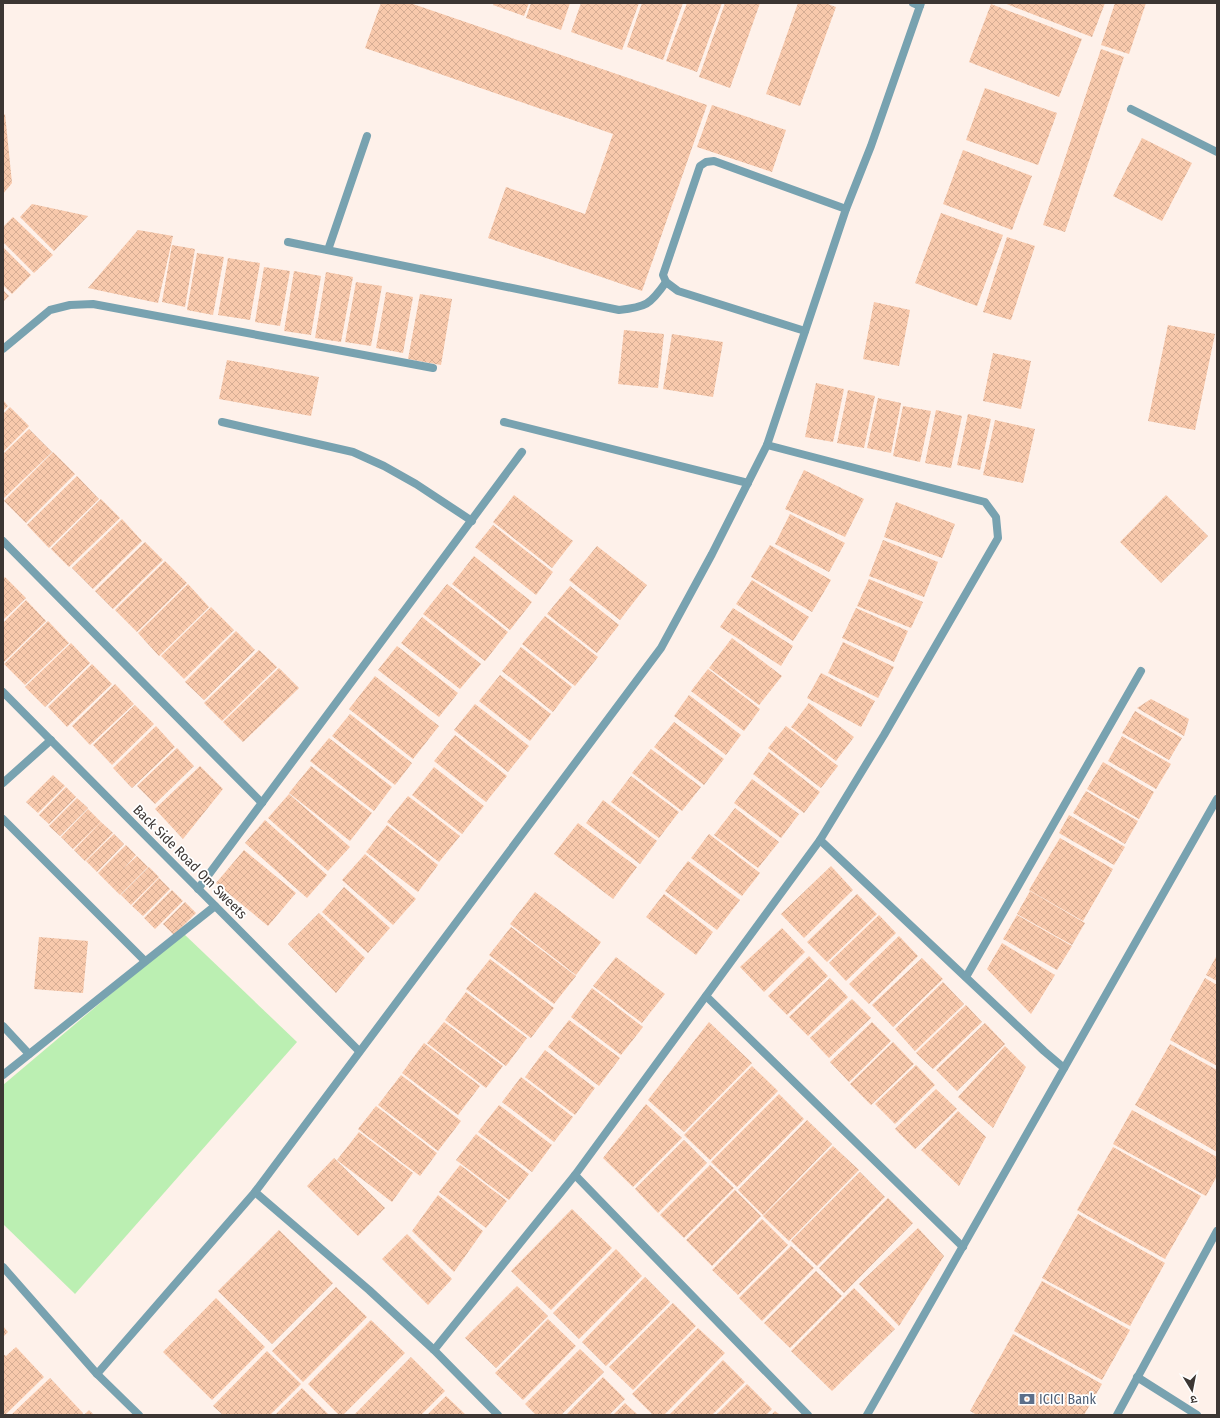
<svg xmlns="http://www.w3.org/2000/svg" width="1220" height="1418" viewBox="0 0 1220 1418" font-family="'Fira Sans Condensed','Noto Sans Devanagari',sans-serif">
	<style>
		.green { fill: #bbefb2 }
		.building { fill: url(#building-cross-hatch) }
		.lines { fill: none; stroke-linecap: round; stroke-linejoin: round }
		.lane { stroke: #78a2b0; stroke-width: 8 }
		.street { stroke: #78a2b0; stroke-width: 8 }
		.labels { text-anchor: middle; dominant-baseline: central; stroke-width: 3.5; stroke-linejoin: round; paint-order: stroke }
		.street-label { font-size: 14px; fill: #3c3633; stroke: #fff }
		.service-label { font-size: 14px; fill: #4e5e75; stroke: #fff; text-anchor: start }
	</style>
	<defs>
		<pattern id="building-cross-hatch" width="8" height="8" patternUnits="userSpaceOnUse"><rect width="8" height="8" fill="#f8c9ac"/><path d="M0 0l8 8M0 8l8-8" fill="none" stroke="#d6ad94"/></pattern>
	</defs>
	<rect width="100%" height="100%" fill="#fef1ea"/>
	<polygon class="green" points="183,933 297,1042 75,1294 3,1224 3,1085"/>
	<g class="building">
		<polygon points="381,3 410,3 707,105 642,291 488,238 506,187 585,214 613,134 365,48"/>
		<polygon points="494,3 529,3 524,16 493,5"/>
		<polygon points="531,3 570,3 561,30 526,18"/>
		<polygon points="581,3 639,3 622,50 571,32"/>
		<polygon points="642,3 683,3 663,60 627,47"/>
		<polygon points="687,3 722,3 697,72 666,61"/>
		<polygon points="725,3 760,3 730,88 699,77"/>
		<polygon points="798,3 825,3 836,7 800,106 766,94"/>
		<polygon points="1004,3 1105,3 1092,37"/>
		<polygon points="1115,3 1146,3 1129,54 1101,45"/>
		<polygon points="991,4 1082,39 1059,97 969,62"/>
		<polygon points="1101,49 1124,57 1065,232 1043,225"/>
		<polygon points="985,88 1057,113 1038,165 966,140"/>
		<polygon points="712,105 786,130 772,172 697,147"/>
		<polygon points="5,114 12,183 3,194 3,116"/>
		<polygon points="1142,138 1192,163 1162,221 1113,196"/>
		<polygon points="963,150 1032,176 1012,230 943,204"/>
		<polygon points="32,204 88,216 54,251 20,217"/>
		<polygon points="941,213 1003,235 977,306 915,283"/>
		<polygon points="13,217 53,255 34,273 3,242 3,227"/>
		<polygon points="138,230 173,236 158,303 88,288"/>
		<polygon points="1007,237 1035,246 1011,320 983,312"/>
		<polygon points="172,245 195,249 185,307 162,302"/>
		<polygon points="3,247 31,275 12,294 3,285"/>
		<polygon points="197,253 224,257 213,315 187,310"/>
		<polygon points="228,258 260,263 250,320 218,315"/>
		<polygon points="264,267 290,271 280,326 255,322"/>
		<polygon points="294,271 321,276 311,335 284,331"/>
		<polygon points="326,272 353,277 341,342 315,338"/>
		<polygon points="356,282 382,286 371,346 345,342"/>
		<polygon points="3,290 9,296 3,302"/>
		<polygon points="386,292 413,297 403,353 376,348"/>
		<polygon points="420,294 452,299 441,365 408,359"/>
		<polygon points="874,302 910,310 899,366 863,359"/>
		<polygon points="1168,325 1215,334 1195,430 1148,421"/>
		<polygon points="624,330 664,334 658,388 618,384"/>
		<polygon points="672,334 723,342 713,397 663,389"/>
		<polygon points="993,353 1031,361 1021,409 983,401"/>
		<polygon points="227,360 319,377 311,416 219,399"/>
		<polygon points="816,383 844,389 833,442 805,437"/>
		<polygon points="848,390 875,396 864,448 837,443"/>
		<polygon points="878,398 901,403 891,453 867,448"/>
		<polygon points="3,400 8,406 3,411"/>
		<polygon points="903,406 931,411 920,462 893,456"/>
		<polygon points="10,407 29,426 3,452 3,414"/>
		<polygon points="936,410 962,416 951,468 925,463"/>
		<polygon points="968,414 991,419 980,470 957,465"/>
		<polygon points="995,420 1035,429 1023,483 983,475"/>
		<polygon points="29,429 52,452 3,499 3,454"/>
		<polygon points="53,452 75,474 26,523 4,501"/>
		<polygon points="804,470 864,499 845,537 785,509"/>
		<polygon points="77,476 99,499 49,548 27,525"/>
		<polygon points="514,495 573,541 552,568 493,522"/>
		<polygon points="1166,495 1208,536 1161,583 1120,542"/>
		<polygon points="101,499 120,518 69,567 51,549"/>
		<polygon points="896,502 955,524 942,558 884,537"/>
		<polygon points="790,514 845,543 829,572 775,544"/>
		<polygon points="122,519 142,541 93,589 72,568"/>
		<polygon points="493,525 553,572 536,595 475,547"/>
		<polygon points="883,540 938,562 924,597 869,576"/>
		<polygon points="145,542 163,560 113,609 95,591"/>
		<polygon points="770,545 831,580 812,612 751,577"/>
		<polygon points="597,546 647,585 620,620 569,580"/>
		<polygon points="474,556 532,602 510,630 452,584"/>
		<polygon points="165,561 187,583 137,632 115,610"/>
		<polygon points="5,577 26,598 3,620 3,579"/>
		<polygon points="869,579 923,602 911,628 857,606"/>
		<polygon points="752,580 809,617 793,641 736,604"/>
		<polygon points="188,584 209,607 159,656 138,633"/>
		<polygon points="447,584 508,632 485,661 423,614"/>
		<polygon points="570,586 619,625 597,653 547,614"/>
		<polygon points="26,600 46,621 4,662 3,623"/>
		<polygon points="211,607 234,630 184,679 161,656"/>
		<polygon points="733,608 793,646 781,666 720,627"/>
		<polygon points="856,608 908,631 894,662 842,638"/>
		<polygon points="545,616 598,657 575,686 522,644"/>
		<polygon points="422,617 481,664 460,689 401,643"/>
		<polygon points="48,621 69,643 25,685 4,664"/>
		<polygon points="236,631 255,650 204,700 185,682"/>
		<polygon points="732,638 782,676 759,705 709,668"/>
		<polygon points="843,642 894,667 878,698 828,673"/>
		<polygon points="71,643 90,663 45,707 25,687"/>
		<polygon points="397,646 458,693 439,717 378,670"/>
		<polygon points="521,647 572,687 553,712 502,671"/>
		<polygon points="259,650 277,667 222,721 204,703"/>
		<polygon points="92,664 112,684 67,727 48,707"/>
		<polygon points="279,668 299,688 243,742 223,722"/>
		<polygon points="708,669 760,709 744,731 691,691"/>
		<polygon points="821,673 875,701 861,727 807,698"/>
		<polygon points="500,675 551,714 530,741 479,701"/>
		<polygon points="375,676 439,726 413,759 349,709"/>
		<polygon points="115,684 134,704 90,745 72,726"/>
		<polygon points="689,695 741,735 726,755 674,716"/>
		<polygon points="1151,699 1189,719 1184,736 1137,708"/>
		<polygon points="809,703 854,737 836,761 791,727"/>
		<polygon points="475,704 529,746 508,772 454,730"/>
		<polygon points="135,705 154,724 112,765 93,745"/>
		<polygon points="1135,711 1182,738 1169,760 1122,733"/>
		<polygon points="350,714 412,763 395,785 332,736"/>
		<polygon points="674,722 724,759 704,785 654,747"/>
		<polygon points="156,726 175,747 132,788 113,768"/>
		<polygon points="786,726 838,766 821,788 768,748"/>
		<polygon points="455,735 507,776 486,802 434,761"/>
		<polygon points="1122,736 1171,764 1156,789 1108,761"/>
		<polygon points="329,738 392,787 374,811 310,761"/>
		<polygon points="177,748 194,766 155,804 137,786"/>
		<polygon points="651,749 701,787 682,811 632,773"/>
		<polygon points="769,752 820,792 804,813 753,774"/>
		<polygon points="1103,762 1154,792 1139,819 1087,789"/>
		<polygon points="200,766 223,789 183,839 155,809"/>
		<polygon points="311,766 372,813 350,841 289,793"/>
		<polygon points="434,767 484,806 462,834 412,795"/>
		<polygon points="53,775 65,786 38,813 26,802"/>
		<polygon points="631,776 679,812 659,838 611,802"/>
		<polygon points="752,779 799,814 781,838 734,803"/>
		<polygon points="66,787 76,797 49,824 39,815"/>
		<polygon points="1086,791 1138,821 1125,844 1073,813"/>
		<polygon points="289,794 350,847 328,871 268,818"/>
		<polygon points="408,796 460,836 439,862 387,822"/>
		<polygon points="77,798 88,808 60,836 49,826"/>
		<polygon points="603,800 657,841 640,864 586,823"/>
		<polygon points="735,808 779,842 758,868 714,835"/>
		<polygon points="88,809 101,822 73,849 61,837"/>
		<polygon points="1069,815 1125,847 1114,865 1059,833"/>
		<polygon points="265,820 327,875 307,898 245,843"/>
		<polygon points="101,822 113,833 85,861 74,850"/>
		<polygon points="578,823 637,867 613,899 554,854"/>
		<polygon points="387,825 438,865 418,892 366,852"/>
		<polygon points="114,834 124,844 97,872 86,861"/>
		<polygon points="709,834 760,873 742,896 691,858"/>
		<polygon points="1060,838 1113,869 1083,921 1029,890"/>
		<polygon points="126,845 136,855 123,869 137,856 148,867 120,895 98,873"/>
		<polygon points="244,850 296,893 268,926 216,883"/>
		<polygon points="365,854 416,899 393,925 342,880"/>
		<polygon points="688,861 740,900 717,930 665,891"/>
		<polygon points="831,866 853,890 804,938 781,914"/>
		<polygon points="149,867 159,877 131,905 121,895"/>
		<polygon points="159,878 170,889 143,916 132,906"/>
		<polygon points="344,887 390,928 368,953 322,912"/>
		<polygon points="172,890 183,901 155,929 144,918"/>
		<polygon points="1030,891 1085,923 1072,945 1017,914"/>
		<polygon points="535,892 601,942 576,975 510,924"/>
		<polygon points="664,894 713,932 696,955 646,917"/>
		<polygon points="857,894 877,914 827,962 807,942"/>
		<polygon points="185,902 196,913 174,935 163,924"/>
		<polygon points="319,913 365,958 336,993 288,944"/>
		<polygon points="879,915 896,933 846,981 829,963"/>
		<polygon points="1017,915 1072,946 1057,970 1003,939"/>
		<polygon points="511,927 576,976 554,1004 489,955"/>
		<polygon points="782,928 805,952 764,992 740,967"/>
		<polygon points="899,936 918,956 869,1004 849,984"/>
		<polygon points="39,937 88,941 83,993 34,989"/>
		<polygon points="1002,943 1055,975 1031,1014 987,969"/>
		<polygon points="1217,955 1217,981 1206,975"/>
		<polygon points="809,956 828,976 787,1015 768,996"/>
		<polygon points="616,957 665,994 642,1023 593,986"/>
		<polygon points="922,958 943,979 893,1027 872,1005"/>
		<polygon points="490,959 554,1008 531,1038 466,989"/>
		<polygon points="830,978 848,997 808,1036 789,1017"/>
		<polygon points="1205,978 1217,985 1217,1066 1170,1040"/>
		<polygon points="943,982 964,1004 915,1051 895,1029"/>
		<polygon points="592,988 643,1027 621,1055 571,1017"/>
		<polygon points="466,992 527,1038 506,1066 445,1020"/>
		<polygon points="852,999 871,1018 829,1058 810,1038"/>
		<polygon points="966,1005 982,1022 933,1069 916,1053"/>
		<polygon points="569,1020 620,1058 599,1086 548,1047"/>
		<polygon points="444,1022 503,1066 486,1088 427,1043"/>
		<polygon points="709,1022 752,1063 684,1132 648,1100"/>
		<polygon points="872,1022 891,1041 849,1082 830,1062"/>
		<polygon points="985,1023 1005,1044 957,1091 936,1070"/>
		<polygon points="893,1042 914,1064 871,1105 850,1084"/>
		<polygon points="424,1043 480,1086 458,1115 402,1073"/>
		<polygon points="1170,1044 1217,1070 1217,1152 1135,1105"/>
		<polygon points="1005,1046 1026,1067 993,1128 958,1097"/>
		<polygon points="545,1050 595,1088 575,1115 525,1077"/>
		<polygon points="916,1065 935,1085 895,1124 875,1104"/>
		<polygon points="752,1066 778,1091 710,1160 684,1135"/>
		<polygon points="401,1075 461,1121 438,1151 378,1105"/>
		<polygon points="521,1077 573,1117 554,1142 502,1102"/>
		<polygon points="936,1089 957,1109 915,1149 895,1129"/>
		<polygon points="779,1094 804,1119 737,1187 711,1162"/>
		<polygon points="646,1104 682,1138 633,1187 603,1158"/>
		<polygon points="499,1105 552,1145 532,1172 478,1132"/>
		<polygon points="376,1106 437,1153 420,1176 358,1129"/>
		<polygon points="1132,1110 1217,1157 1217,1176 1206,1196 1113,1144"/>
		<polygon points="958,1111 986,1137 959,1186 921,1150"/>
		<polygon points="807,1120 832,1144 763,1215 738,1190"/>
		<polygon points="359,1132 413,1173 392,1202 337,1160"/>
		<polygon points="476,1134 529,1174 509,1200 456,1160"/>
		<polygon points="684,1140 707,1163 658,1213 635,1189"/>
		<polygon points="833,1146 859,1170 789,1241 763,1216"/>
		<polygon points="1113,1147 1201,1196 1165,1259 1077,1210"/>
		<polygon points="334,1158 385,1208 358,1236 307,1186"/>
		<polygon points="460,1165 507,1201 486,1228 439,1192"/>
		<polygon points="710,1165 734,1188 684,1238 660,1215"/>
		<polygon points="860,1172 885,1197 817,1266 791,1241"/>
		<polygon points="735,1190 761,1216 712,1266 686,1240"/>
		<polygon points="438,1195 483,1231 454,1272 412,1231"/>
		<polygon points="888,1198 913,1223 844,1293 819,1268"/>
		<polygon points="572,1209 612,1248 551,1310 511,1271"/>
		<polygon points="1078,1214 1165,1263 1130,1326 1042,1278"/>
		<polygon points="762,1219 788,1245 738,1295 712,1270"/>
		<polygon points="918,1228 944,1256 899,1326 859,1284"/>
		<polygon points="279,1230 333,1283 272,1344 218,1291"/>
		<polygon points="407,1234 452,1279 428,1305 382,1259"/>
		<polygon points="791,1246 814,1268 762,1321 739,1298"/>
		<polygon points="616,1249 642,1276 579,1339 553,1313"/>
		<polygon points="816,1271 842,1296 790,1348 764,1323"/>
		<polygon points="645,1277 670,1302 606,1366 582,1342"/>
		<polygon points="1042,1281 1130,1330 1102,1380 1014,1331"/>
		<polygon points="517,1286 548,1316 496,1368 465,1338"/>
		<polygon points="336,1287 367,1317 303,1382 272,1351"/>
		<polygon points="854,1288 895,1329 832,1391 791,1351"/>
		<polygon points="216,1298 265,1347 212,1400 163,1352"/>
		<polygon points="673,1303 696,1326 633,1390 609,1367"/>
		<polygon points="548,1319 576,1346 523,1400 495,1373"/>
		<polygon points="371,1320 405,1353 343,1415 339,1415 308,1384"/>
		<polygon points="3,1326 8,1332 3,1337"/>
		<polygon points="698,1328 725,1353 664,1415 653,1415 632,1394"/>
		<polygon points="1013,1334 1102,1384 1084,1415 977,1415 970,1411"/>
		<polygon points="16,1347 44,1377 5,1415 3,1415 3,1354 6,1356"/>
		<polygon points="580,1349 604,1372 561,1415 536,1415 525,1404"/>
		<polygon points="267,1351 301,1384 270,1415 223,1415 213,1406"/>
		<polygon points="411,1357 445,1391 421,1415 354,1415"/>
		<polygon points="723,1360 745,1382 712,1415 669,1415"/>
		<polygon points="603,1377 625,1399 609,1415 566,1415"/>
		<polygon points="50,1378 83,1413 81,1415 11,1415"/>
		<polygon points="747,1384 772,1409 766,1415 716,1415"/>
		<polygon points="302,1388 329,1415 275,1415"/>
		<polygon points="446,1396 466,1415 427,1415"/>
		<polygon points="625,1403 638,1415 613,1415"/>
		<polygon points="89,1410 94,1415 84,1415"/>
		<polygon points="775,1411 780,1415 771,1415"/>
	</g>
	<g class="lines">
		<g class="lane">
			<polyline points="1131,109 1217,152"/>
			<path d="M288,242L619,310C646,307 650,305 666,282"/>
			<polyline points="328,250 367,136"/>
			<polyline points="805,331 678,291 666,282 663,275 700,166 706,162 714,161 846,209"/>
			<polyline points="222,422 353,452 384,466 416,484 472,521"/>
			<polyline points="3,783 51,740"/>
			<polyline points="3,819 145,961"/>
			<polyline points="3,1026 29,1054"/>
		</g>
		<g class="street">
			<polyline points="913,3 920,6"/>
			<polyline points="3,349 50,310 70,305 93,304 433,368"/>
			<polyline points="504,422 748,483"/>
			<polyline points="3,541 262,803"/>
			<polyline points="3,692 359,1051"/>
			<polyline points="820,840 1044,1051 1064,1068"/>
			<polyline points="198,889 522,452"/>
			<polyline points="966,977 1141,671"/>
			<polyline points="706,996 963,1247"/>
			<polyline points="3,1075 215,906"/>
			<polyline points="575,1175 808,1415"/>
			<polyline points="255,1192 369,1290 434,1350 498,1415"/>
			<polyline points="3,1267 97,1374 139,1415"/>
			<polyline points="434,1350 575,1175 820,840 884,735 998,538 996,517 985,502 767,445"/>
			<polyline points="97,1374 255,1192 661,648 712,554 767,445 846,209 871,146 921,3"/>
			<polyline points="1137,1377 1197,1415"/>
			<polyline points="867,1415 1217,799"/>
			<polyline points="1117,1415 1217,1231"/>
		</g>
	</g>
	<defs>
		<symbol id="bank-bare" viewBox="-9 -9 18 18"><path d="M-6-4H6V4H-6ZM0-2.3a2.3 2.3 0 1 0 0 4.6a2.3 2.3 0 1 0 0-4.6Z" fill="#5c6f8a" stroke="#fff" stroke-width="2.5" paint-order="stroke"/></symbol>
	</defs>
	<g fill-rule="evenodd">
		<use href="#bank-bare" x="1016" y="1388" width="22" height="22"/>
	</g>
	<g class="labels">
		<g class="street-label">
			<text transform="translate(190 862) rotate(45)">Back Side Road Om Sweets</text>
		</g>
		<g class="service-label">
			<text x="1039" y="1399">ICICI Bank</text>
		</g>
	</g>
	<rect width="1220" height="1418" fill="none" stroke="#3c3633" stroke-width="8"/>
	<g transform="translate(1192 1390) rotate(170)" stroke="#ffffff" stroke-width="3" paint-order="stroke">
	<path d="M0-3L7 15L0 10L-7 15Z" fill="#3c3633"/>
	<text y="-6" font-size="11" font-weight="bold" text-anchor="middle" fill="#3c3633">उ</text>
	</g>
</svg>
